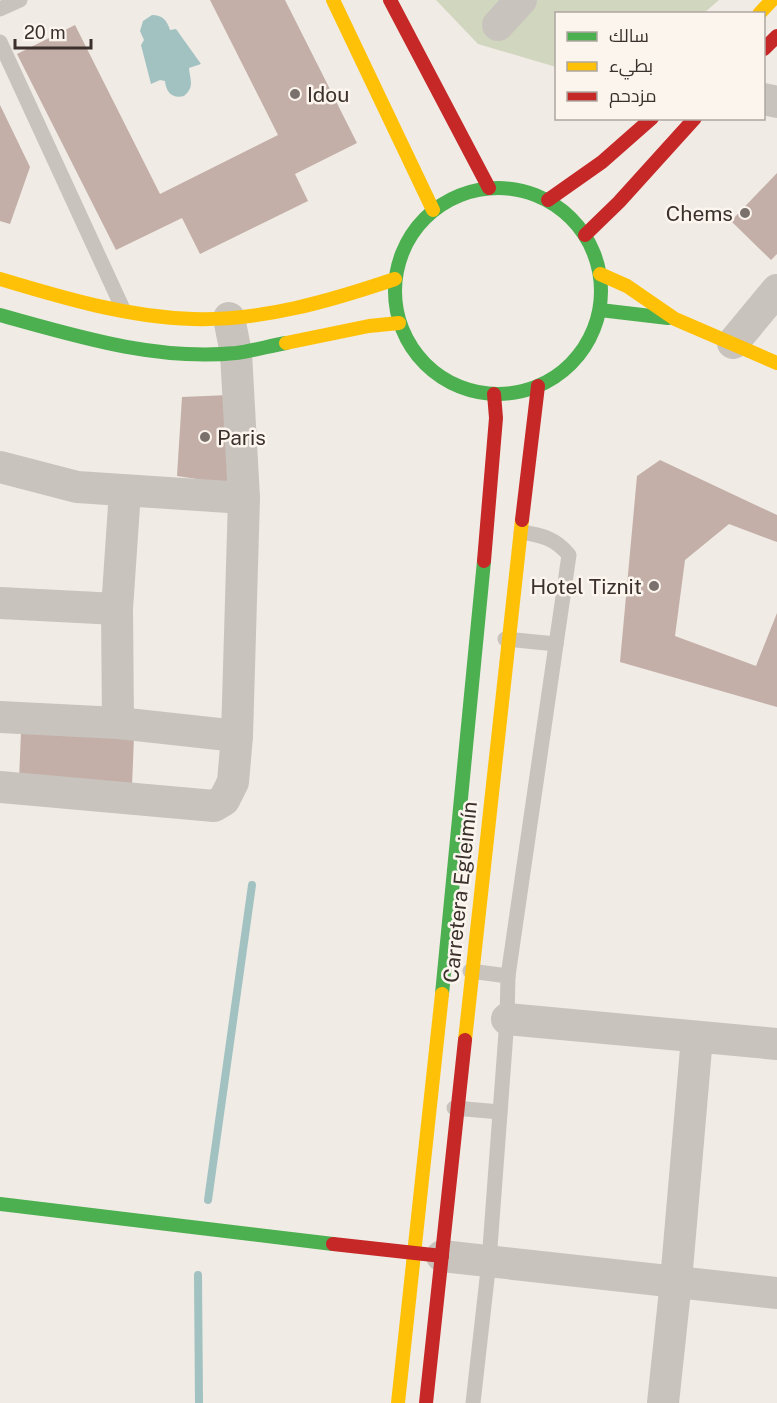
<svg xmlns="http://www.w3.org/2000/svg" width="777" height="1403" viewBox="0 0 777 1403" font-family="'Public Sans',Cairo,sans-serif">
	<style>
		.green { fill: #d1d6bf }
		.water { fill: #a1c2c1 }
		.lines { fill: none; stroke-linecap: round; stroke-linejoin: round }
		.stream { stroke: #a1c2c1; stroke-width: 8 }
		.building { fill: #c3afa7 }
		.lane { stroke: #c9c3be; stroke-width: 15 }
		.street { stroke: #c9c3be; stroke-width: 32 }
		.fast { stroke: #4caf50; stroke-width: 14 }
		.slow { stroke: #ffc107; stroke-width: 14 }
		.jam { stroke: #c62828; stroke-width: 14 }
		.poi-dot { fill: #7a716c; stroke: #fbf5ee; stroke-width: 2 }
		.labels { text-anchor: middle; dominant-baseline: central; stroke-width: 5; stroke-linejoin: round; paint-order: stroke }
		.poi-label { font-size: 21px; fill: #3b302b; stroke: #fbf5ee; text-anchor: start }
		.street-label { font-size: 21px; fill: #3b302b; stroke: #fbf5ee }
	</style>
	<rect width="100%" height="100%" fill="#f0ebe5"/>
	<polygon class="green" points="436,0 719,0 704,13 556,14 556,67 478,44"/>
	<path class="water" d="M152,15C162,15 167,20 170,30L176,29L201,64L189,68C190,80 195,87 184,96C172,99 166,92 165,81L160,80L151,84L141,45L144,40L140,31L143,21Z"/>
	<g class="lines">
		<g class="stream">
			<polyline points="208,1200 252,885"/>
			<polyline points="198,1275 199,1403"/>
		</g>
	</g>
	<g class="building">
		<polygon points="210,0 285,0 357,143 295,174 308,201 200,254 182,218 116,250 17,54 75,25 160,194 278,135"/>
		<polygon points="0,105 30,167 10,224 0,221"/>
		<polygon points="777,173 777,254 771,260 731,221"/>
		<polygon points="229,395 230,484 177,476 182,397"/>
		<polygon points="660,460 777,515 777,542 729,524 685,560 675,636 756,666 777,613 777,707 620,662 637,476"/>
		<polygon points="21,732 134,737 132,786 19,781"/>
	</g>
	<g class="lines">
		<g class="lane">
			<polyline points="0,9 20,0"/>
			<polyline points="0,42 123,309"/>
			<polyline points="505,639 556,644"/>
			<polyline points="470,971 508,976"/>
			<polyline points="454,1108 500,1112"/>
			<path d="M473,1403L489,1261L507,1019L508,976L569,555C555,538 541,535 521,532"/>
		</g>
		<g class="street">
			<polyline points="498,25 521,0"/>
			<polyline points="764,99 777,102"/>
			<polyline points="733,343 777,290"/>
			<polyline points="0,467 77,487 244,498"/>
			<polyline points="0,603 117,609"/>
			<polyline points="0,717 118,723 237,736"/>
			<polyline points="118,723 117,609 125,491"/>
			<polyline points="0,787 214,806 224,800 233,782 237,736 244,498 236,353 229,318"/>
			<polyline points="507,1019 777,1044"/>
			<polyline points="442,1256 777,1293"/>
			<polyline points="663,1403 676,1281 697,1037"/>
		</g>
		<g class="fast">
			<circle cx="498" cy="291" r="103"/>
			<polyline points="600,310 668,318"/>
			<path d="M0,315C76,336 155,361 236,353C252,351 269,346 286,343"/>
			<polyline points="442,994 484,561"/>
			<polyline points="0,1204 333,1244"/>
		</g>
		<g class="slow">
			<polyline points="333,0 433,210"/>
			<polyline points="759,14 772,0"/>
			<polyline points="600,274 627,286 675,319 777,363"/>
			<path d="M0,279C63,298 127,317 193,319C262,321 330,301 395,279"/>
			<polyline points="286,343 369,326 399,323"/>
			<polyline points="465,1040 522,520"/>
			<polyline points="398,1403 442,994"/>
		</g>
		<g class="jam">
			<polyline points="390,0 489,188"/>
			<polyline points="764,49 777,36"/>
			<polyline points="548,200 602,162 652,118"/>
			<polyline points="585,235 619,202 695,118"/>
			<polyline points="522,520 538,386"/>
			<polyline points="484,561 496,418 494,394"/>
			<polyline points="333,1244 442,1256"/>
			<polyline points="426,1403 465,1040"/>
		</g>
	</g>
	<g class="poi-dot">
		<circle cx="295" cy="94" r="6"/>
		<circle cx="745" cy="213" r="6"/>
		<circle cx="205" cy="437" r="6"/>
		<circle cx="654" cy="586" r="6"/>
	</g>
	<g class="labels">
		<g class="poi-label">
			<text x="307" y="94">Idou</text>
			<text x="733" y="213" text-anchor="end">Chems</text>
			<text x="217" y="437">Paris</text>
			<text x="642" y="586" text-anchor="end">Hotel Tiznit</text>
		</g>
		<g class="street-label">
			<text transform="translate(460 892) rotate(-84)">Carretera Egleimín</text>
		</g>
	</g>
	<rect x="555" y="12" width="210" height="108" fill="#fbf5ee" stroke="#aea6a0" stroke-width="1.5"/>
	<rect x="567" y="32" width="30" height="9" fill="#4caf50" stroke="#aea6a0" stroke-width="1.5"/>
	<text x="609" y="42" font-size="18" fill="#3b302b">سالك</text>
	<rect x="567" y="62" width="30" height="9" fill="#ffc107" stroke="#aea6a0" stroke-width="1.5"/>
	<text x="609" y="72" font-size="18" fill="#3b302b">بطيء</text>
	<rect x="567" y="92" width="30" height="9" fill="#c62828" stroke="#aea6a0" stroke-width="1.5"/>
	<text x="609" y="102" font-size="18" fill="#3b302b">مزدحم</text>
	<path d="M15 39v9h76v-9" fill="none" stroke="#3b302b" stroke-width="3"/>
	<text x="24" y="39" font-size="18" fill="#3b302b" stroke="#fbf5ee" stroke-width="4.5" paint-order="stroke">20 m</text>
</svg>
